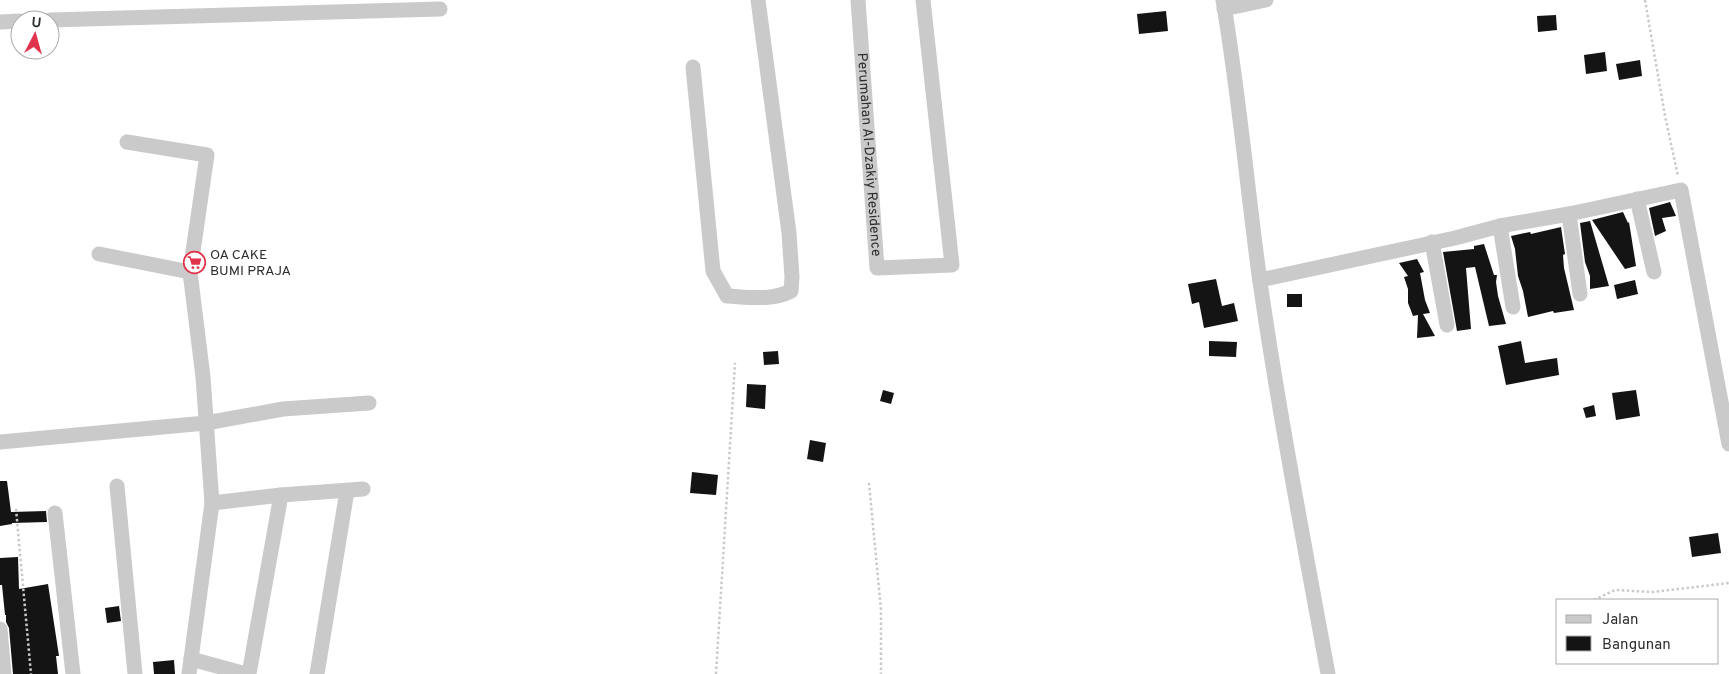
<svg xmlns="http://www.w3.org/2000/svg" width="1729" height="674" viewBox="0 0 1729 674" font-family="Overpass,sans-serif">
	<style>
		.building { fill: #141414 }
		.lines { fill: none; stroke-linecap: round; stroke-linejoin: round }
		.path { stroke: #cacaca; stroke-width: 2.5; stroke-dasharray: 2.5 2.5; stroke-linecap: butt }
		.minor { stroke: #cacaca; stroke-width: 15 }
		.labels { text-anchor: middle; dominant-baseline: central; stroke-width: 5; stroke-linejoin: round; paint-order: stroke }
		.street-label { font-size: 14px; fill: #2d2d2d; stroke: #fff }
		.poi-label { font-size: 14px; fill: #2d2d2d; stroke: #fff; text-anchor: start }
	</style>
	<rect width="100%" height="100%" fill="#fff"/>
	<g class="building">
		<polygon points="1166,11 1168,31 1139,34 1137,14"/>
		<polygon points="1556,15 1557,30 1538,32 1537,16"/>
		<polygon points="1605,52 1607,71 1586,74 1584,55"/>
		<polygon points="1640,60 1642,76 1619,80 1616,64"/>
		<polygon points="1670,202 1676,216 1662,218 1666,231 1655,236 1649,208"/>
		<polygon points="1623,212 1628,223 1629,222 1636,266 1625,269 1592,220"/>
		<polygon points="1590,221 1609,286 1590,289 1590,276 1585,262 1580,223"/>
		<polygon points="1561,227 1565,254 1563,255 1564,268 1574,310 1554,313 1553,311 1528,317 1523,291 1518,276 1515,249 1511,236 1530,232 1531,234"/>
		<polygon points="1484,244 1494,275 1497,275 1496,282 1498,296 1506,324 1489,326 1475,267 1466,268 1471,329 1457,331 1443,252 1474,249 1474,246"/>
		<polygon points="1417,259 1424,272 1420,273 1425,300 1430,313 1423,314 1435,336 1417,338 1418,315 1413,316 1408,303 1408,289 1404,277 1408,276 1399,263"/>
		<polygon points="1216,279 1222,306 1234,303 1238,321 1204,328 1199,302 1192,304 1188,284"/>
		<polygon points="1635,280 1638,294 1617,299 1614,285"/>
		<rect x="1287" y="294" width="15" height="13"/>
		<polygon points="1209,341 1237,342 1236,357 1209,356"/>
		<polygon points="1521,341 1525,363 1557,358 1559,375 1506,385 1498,346"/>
		<polygon points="778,351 779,364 764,365 763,352"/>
		<polygon points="747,384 766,385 765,409 746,407"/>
		<polygon points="883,390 894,393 891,404 880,401"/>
		<polygon points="1636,390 1640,416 1616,420 1612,393"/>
		<polygon points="1594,405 1596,416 1586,418 1583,408"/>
		<polygon points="810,440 826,443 823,462 807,459"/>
		<polygon points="692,472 718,475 716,495 690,493"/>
		<polygon points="0,481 7,481 11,512 46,511 47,522 12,523 12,524 0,526"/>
		<polygon points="1718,533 1721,553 1692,557 1689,537"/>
		<polygon points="18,557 19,589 48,584 59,656 56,656 58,674 13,674 9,628 6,622 6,615 5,615 2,585 0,585 0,558"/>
		<polygon points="119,606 121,621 107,623 105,608"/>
		<polygon points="174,660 175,674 154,674 153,662"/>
	</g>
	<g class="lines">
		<g class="path">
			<polyline points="1645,0 1665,116 1678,176"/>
			<polyline points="869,483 881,610 881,674"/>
			<polyline points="16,509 31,674"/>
			<polyline points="1594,600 1615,590 1653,592 1729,583"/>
			<polyline points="716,674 735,363"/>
		</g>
		<g class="minor">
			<path id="s1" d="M858,0L877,268L952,265L923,0"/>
			<path d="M1223,0C1239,93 1247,188 1260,282C1279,413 1304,543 1328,674"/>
			<polyline points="1224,9 1266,0"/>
			<polyline points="50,20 440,9"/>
			<polyline points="0,22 20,21"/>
			<path d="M693,67L713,271L727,296C748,297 772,301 791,291L792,277L789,233L758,0"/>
			<polyline points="127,142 207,155 190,272"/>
			<polyline points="1637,199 1654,272"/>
			<polyline points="1569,214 1580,294"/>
			<polyline points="1500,226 1513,307"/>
			<polyline points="1432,242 1447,325"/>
			<polyline points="99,254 190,272 203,377 212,503"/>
			<polyline points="1260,280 1455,238 1500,226 1569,214 1681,190 1729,444"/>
			<polyline points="0,442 206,423 283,409 369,403"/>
			<polyline points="117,486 135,674"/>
			<polyline points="55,513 73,674"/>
			<polyline points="0,629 4,674"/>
			<polyline points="191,659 246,674"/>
			<polyline points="189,674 212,503 281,495"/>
			<polyline points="249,674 281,495 363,489"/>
			<polyline points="317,674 347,491"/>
		</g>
	</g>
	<defs>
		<symbol id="supermarket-ring" viewBox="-11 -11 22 22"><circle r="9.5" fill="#fff" stroke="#e1334b" stroke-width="1.5"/><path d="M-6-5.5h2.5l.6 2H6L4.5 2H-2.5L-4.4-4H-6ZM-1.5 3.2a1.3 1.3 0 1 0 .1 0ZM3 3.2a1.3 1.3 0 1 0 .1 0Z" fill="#e1334b"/></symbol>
	</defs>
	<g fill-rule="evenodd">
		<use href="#supermarket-ring" x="182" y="250" width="25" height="25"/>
	</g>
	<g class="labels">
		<g class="street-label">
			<text stroke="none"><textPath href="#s1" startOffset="155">Perumahan Al-Dzakiy Residence</textPath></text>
		</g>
		<g class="poi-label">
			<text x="210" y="255">OA CAKE<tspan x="210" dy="16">BUMI PRAJA</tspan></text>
		</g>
	</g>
	<rect x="1556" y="599" width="162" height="65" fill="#ffffff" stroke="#ababab"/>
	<rect x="1566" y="615" width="25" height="8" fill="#cacaca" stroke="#ababab"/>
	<text x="1602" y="624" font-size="15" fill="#2d2d2d">Jalan</text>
	<rect x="1566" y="636" width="25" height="15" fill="#141414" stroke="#ababab"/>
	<text x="1602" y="649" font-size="15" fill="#2d2d2d">Bangunan</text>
	<g transform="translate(35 35) rotate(6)"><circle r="24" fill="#ffffff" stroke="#ababab"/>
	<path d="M0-4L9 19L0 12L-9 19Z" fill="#e1334b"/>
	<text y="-8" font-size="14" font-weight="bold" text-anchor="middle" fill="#2d2d2d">U</text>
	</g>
</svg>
